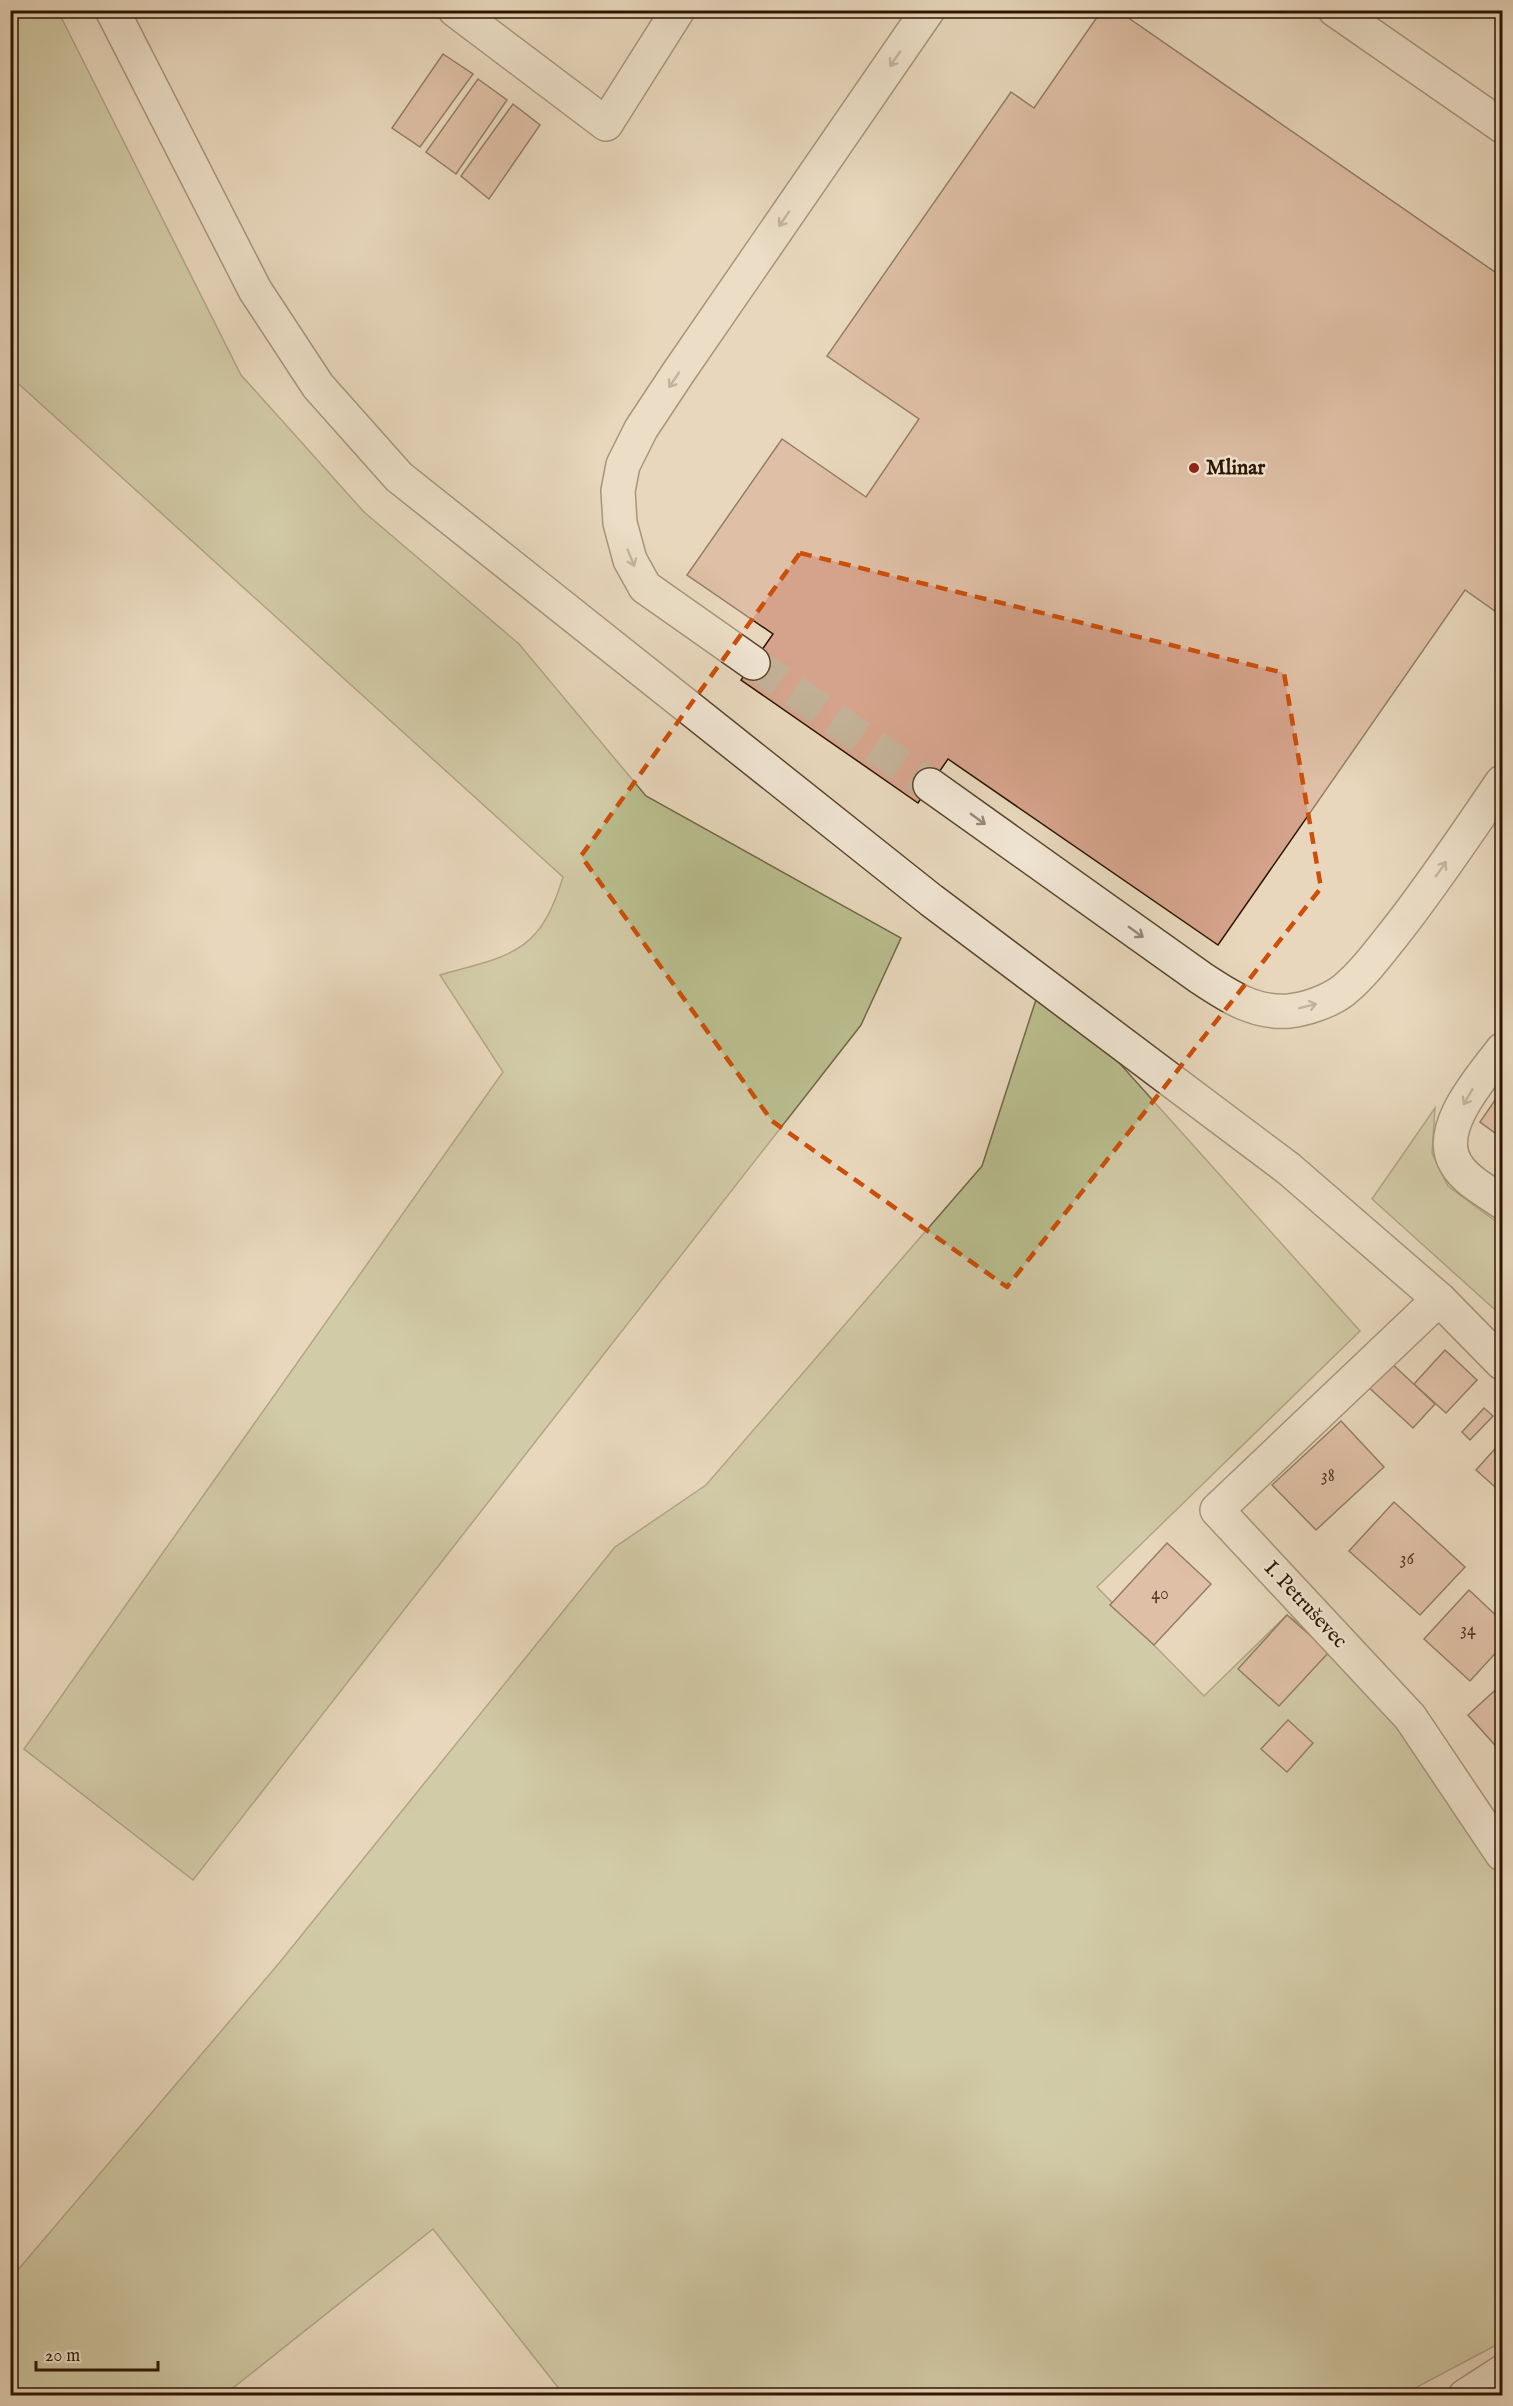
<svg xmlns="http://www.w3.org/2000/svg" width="1513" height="2406" viewBox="0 0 1513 2406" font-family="'IM FELL English',serif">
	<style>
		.green { fill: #b9bd8e; stroke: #726947; stroke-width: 1.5 }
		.building { fill: #d5a38b; stroke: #2c1500; stroke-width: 1.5 }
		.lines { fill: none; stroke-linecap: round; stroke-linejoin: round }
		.minor-tunnel { stroke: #c2b096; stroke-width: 33; stroke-dasharray: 33 16; stroke-linecap: butt }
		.minor-casing { stroke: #5b462f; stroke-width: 36 }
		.minor { stroke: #f0e5d3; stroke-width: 33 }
		.oneway { stroke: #988774 }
		.marked { fill: none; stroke: #cc4f0a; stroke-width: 4.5; stroke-dasharray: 12 8; stroke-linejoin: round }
		.poi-dot { fill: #8f2418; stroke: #f0e5d3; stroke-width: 2 }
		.labels { text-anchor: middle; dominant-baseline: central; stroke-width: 5; stroke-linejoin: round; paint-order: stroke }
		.number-label { font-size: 18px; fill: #563823 }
		.poi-label { font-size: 21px; font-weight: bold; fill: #2c1500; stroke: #f0e5d3; text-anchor: start }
		.street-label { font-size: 21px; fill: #2c1500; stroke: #f0e5d3 }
	</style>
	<rect width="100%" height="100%" fill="#e8d7bc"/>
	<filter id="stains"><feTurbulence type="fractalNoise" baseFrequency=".00333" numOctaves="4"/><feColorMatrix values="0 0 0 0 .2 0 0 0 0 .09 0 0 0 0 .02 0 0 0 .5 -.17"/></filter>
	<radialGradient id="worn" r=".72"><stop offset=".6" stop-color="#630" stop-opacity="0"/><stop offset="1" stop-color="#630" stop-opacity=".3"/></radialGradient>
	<g class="green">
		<path d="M11,10L58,11L241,375L364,512L519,644L646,796L901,938L861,1025L193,1880L24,1749L503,1072L440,975C511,955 540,954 563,877L11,377Z"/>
		<polygon points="1043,978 1360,1331 1097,1587 1204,1696 1287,1615 1424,1712 1502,1830 1502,2342 1402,2395 564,2395 433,2229 224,2395 11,2396 11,2278 280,1962 615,1547 706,1485 982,1166"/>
		<polygon points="1435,1108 1432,1153 1448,1186 1502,1226 1502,1316 1372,1199"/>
	</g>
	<g class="building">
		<polygon points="1102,10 1117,10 1502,277 1502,616 1465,590 1218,945 948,759 918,803 741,680 773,634 687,575 782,439 866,497 919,419 827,356 1011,92 1034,108"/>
		<polygon points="443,54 473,74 420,147 392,128"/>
		<polygon points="478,79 507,100 456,174 426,152"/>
		<polygon points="513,104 540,125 489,199 461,176"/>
		<polygon points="1502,1090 1502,1138 1480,1122"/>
		<polygon points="1445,1350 1477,1380 1446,1413 1414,1384"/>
		<polygon points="1388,1360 1435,1404 1413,1428 1365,1384"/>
		<polygon points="1484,1408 1493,1416 1470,1440 1462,1432"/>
		<polygon points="1341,1421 1384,1467 1316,1530 1272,1485"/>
		<polygon points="1502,1441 1502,1493 1476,1470"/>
		<polygon points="1394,1502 1465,1567 1420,1615 1349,1551"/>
		<polygon points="1167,1543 1211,1584 1154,1645 1110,1605"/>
		<polygon points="1469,1590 1502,1621 1502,1646 1470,1681 1424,1639"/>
		<polygon points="1287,1615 1329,1652 1279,1706 1238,1669"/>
		<polygon points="1502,1684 1502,1753 1468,1715"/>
		<polygon points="1288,1720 1313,1743 1287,1772 1261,1749"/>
	</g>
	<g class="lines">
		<polyline class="minor-tunnel" points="753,663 930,785"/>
		<defs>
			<g id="minor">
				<polyline points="112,10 255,290 318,386 399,477 931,900 1289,1169 1439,1299 1502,1363"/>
				<polyline points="455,10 606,124 678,10"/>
				<polyline points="1335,10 1502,126"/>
				<polyline points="753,663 645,587 630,560 620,523 618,491 623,465 641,429 678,373 928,10"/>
				<path d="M930,785L1201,978C1228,996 1255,1014 1289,1011C1307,1009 1330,1001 1344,990C1363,974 1378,954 1393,935C1432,886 1467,833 1502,782"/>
				<path d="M1502,1050C1482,1077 1434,1129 1456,1164C1466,1181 1487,1191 1502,1202"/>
				<polyline points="1439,1299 1217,1510 1410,1717 1502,1854"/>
				<polyline points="1465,2396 1502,2372"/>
			</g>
		</defs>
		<use href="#minor" class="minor-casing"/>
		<use href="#minor" class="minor"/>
	</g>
	<defs><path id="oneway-shaft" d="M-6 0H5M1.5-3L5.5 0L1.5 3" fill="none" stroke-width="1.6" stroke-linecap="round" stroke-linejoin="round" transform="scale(1.5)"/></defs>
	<g class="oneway">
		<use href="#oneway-shaft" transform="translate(895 59) rotate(125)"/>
		<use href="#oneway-shaft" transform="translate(784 219) rotate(125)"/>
		<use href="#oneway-shaft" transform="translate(674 380) rotate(124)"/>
		<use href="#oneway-shaft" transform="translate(631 558) rotate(68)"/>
		<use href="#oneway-shaft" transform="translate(978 819) rotate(36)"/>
		<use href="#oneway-shaft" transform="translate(1441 869) rotate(-55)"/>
		<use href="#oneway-shaft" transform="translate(1136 932) rotate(36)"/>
		<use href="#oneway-shaft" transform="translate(1308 1006) rotate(-14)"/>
		<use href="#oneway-shaft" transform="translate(1468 1097) rotate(120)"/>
	</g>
	<path d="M0 0H1513V2406H0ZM800,553L1284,673L1321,888L1007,1287L772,1121L581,856Z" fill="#e8d7bc" fill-opacity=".55" fill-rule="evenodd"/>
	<path class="marked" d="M800,553L1284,673L1321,888L1007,1287L772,1121L581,856Z"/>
	<circle class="poi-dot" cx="1194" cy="468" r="6"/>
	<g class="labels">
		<g class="number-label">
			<text x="1328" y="1476">38</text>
			<text x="1407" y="1559">36</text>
			<text x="1160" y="1594">40</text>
			<text x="1468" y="1630">34</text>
		</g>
		<g class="poi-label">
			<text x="1206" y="468">Mlinar</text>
		</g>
		<g class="street-label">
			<text transform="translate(1305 1605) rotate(47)">I. Petruševec</text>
		</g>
	</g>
	<rect width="1513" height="2406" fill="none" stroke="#e8d7bc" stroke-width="36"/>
	<rect x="12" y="12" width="1489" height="2382" fill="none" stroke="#2c1500" stroke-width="3"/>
	<rect x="18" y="18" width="1477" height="2370" fill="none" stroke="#2c1500" stroke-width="1.5"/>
	<path d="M36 2361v9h122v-9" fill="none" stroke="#2c1500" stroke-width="3"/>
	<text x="45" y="2361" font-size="18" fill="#2c1500" stroke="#f0e5d3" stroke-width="4.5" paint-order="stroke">20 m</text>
	<rect width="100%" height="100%" filter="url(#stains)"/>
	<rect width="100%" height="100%" fill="url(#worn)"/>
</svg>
